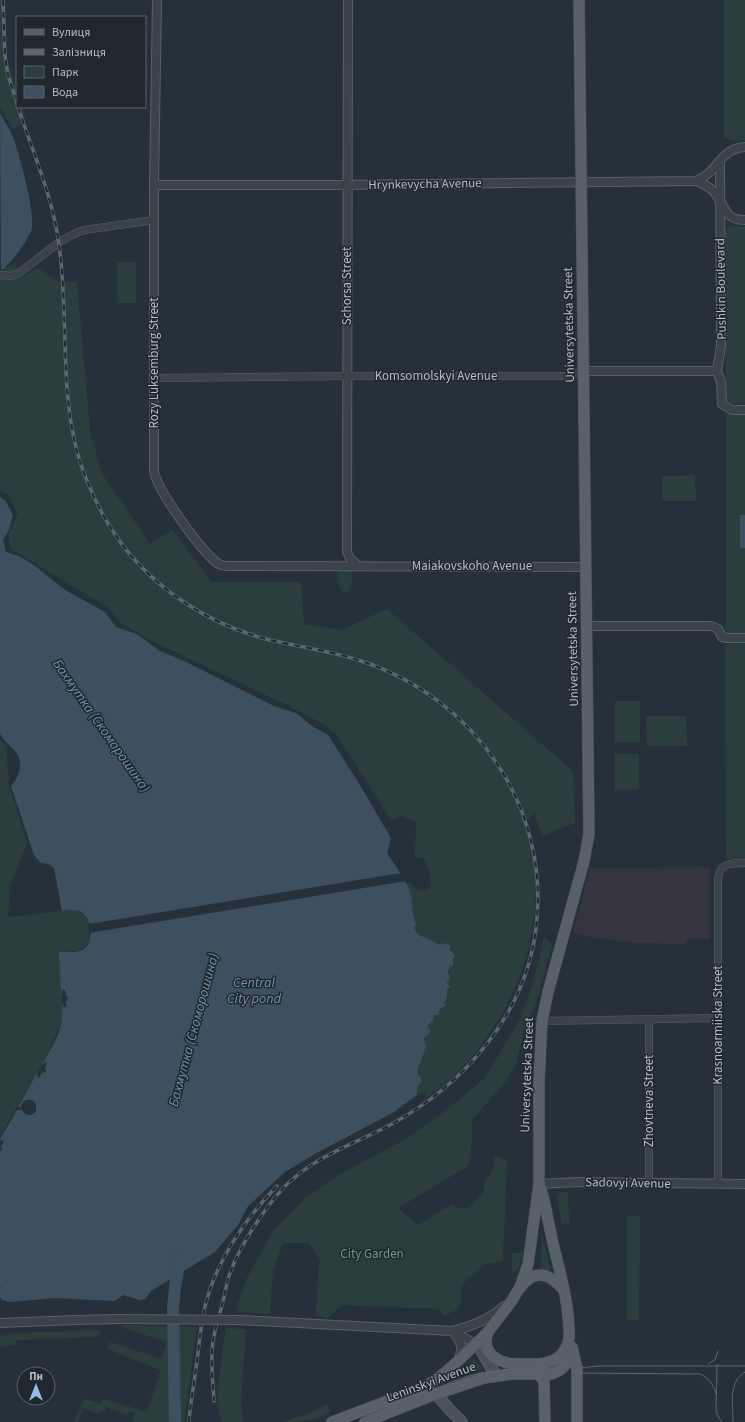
<svg xmlns="http://www.w3.org/2000/svg" width="745" height="1422" viewBox="0 0 745 1422" font-family="'Source Sans 3',sans-serif">
	<style>
		.medical { fill: #35343f }
		.green { fill: #2b3e3d }
		.water { fill: #3e4f60 }
		.pier { fill: #26303a }
		.lines { fill: none; stroke-linecap: round; stroke-linejoin: round }
		.river { stroke: #3e4f60; stroke-width: 12 }
		.minor-casing { stroke: #586068; stroke-width: 8 }
		.tertiary-casing { stroke: #586068; stroke-width: 10 }
		.secondary-casing { stroke: #586068; stroke-width: 12 }
		.primary-casing { stroke: #434b53; stroke-width: 12 }
		.minor { stroke: #3a424a; stroke-width: 7 }
		.tertiary { stroke: #3a424a; stroke-width: 8 }
		.secondary { stroke: #48515d; stroke-width: 10 }
		.primary { stroke: #58616a; stroke-width: 11 }
		.tram { stroke: #5c6671; stroke-width: 1 }
		.rail-casing { stroke: #5c6671; stroke-width: 3.5 }
		.rail { stroke: #1f272f; stroke-width: 2; stroke-dasharray: 6; stroke-linecap: butt }
		.tertiary-bridge-casing { stroke: #586068; stroke-width: 10; stroke-linecap: butt }
		.tertiary-bridge { stroke: #3a424a; stroke-width: 8 }
		.labels { text-anchor: middle; dominant-baseline: central; stroke-width: 3; stroke-linejoin: round; paint-order: stroke }
		.street-label { font-size: 13px; fill: #b6bdc6; stroke: #1f272f }
		.park-label { font-size: 13px; fill: #77997d; stroke: #1f272f }
		.water-label { font-size: 14px; font-style: italic; fill: #7a8fa5; stroke: #1f272f }
	</style>
	<rect width="100%" height="100%" fill="#26303a"/>
	<polygon class="medical" points="710,867 710,939 686,939 686,944 637,943 595,938 573,933 590,868"/>
	<g class="green">
		<polygon points="0,0 4,0 5,54 17,92 17,107 22,107 26,121 13,129 0,108"/>
		<polygon points="724,0 745,0 745,141 731,141 724,137"/>
		<path d="M732,226H745V403C738,403 729,405 726,398L725,232L728,228Z"/>
		<path d="M17,261L15,280L39,268L56,281L77,282L90,430L101,472L150,544L172,530L212,582H301L304,624L341,630L387,609L573,771L575,823L542,836L534,812L525,824C528,838 534,852 535,866C542,945 511,1019 455,1075C446,1084 435,1091 424,1100L427,1092L417,1095V1068L423,1058L424,1050L427,1046L425,1044L424,1038L427,1026L447,997L448,973L450,966C447,960 444,950 440,945C437,942 423,937 418,935L414,929L410,892L405,883H411C416,892 422,892 431,888L429,871L424,858L415,857L416,822L402,816L391,820L337,735L321,723L289,706L154,642L121,623L108,607L11,549L8,535L18,514L8,495L0,491V270L2,271Z"/>
		<rect x="117" y="262" width="19" height="41"/>
		<polygon points="729,414 745,414 745,634 729,634 726,632 726,415"/>
		<polygon points="695,475 696,501 662,501 662,476"/>
		<polygon points="340,571 350,571 353,573 350,590 346,592 343,592 340,588 337,574"/>
		<polygon points="731,643 745,643 745,859 726,859 725,647 728,644"/>
		<rect x="615" y="701" width="25" height="41"/>
		<polygon points="646,716 686,716 687,746 647,746"/>
		<path d="M0,739L6,746L9,784L27,843L10,885L8,917L75,910C92,916 91,931 87,945L78,951L59,952L63,1019L42,1064L0,1136Z"/>
		<polygon points="615,754 639,754 639,789 615,790"/>
		<polygon points="544,937 552,944 536,1004 526,1025 515,1066 506,1081 472,1120 472,1141 468,1166 398,1208 418,1225 451,1204 459,1208 469,1208 483,1193 485,1180 491,1173 494,1165 493,1155 507,1161 503,1259 501,1262 486,1264 468,1278 461,1287 461,1304 456,1310 444,1316 438,1309 342,1305 327,1319 316,1315 317,1289 320,1260 309,1243 283,1243 273,1271 270,1314 239,1312 237,1304 247,1278 273,1231 305,1198 340,1174 404,1140 445,1111 485,1078 520,1019 534,980"/>
		<polygon points="560,1192 568,1192 569,1223 562,1224 557,1198 557,1195"/>
		<polygon points="627,1216 640,1216 639,1320 627,1320"/>
		<polygon points="542,1234 551,1271 540,1269"/>
		<polygon points="512,1253 523,1253 519,1267 512,1275"/>
		<polygon points="122,1325 197,1327 184,1422 132,1422 135,1413 129,1411 128,1415 106,1407 104,1412 100,1411 99,1414 83,1408 78,1422 74,1422 84,1399 101,1404 103,1399 147,1412 161,1370 107,1349 110,1342 161,1359 167,1342 124,1328"/>
		<path d="M226,1328L246,1329L241,1402L243,1422H221C214,1392 222,1359 226,1328Z"/>
		<polygon points="101,1330 99,1336 94,1337 16,1340 16,1345 0,1347 0,1336 17,1333"/>
		<polygon points="474,1359 478,1364 484,1369 449,1380"/>
		<path d="M327,1404L330,1412C314,1422 301,1422 283,1422L310,1413Z"/>
	</g>
	<g class="water">
		<path d="M0,113C4,121 10,129 13,137C19,153 37,217 31,231C25,245 14,258 4,269L1,270Z"/>
		<path d="M0,497L5,500L13,515L9,530L3,540L6,552L19,556L34,565L65,590L105,612L116,627L137,634L160,651L184,661L274,706L296,713L312,726L328,735L357,780L391,838L387,853C395,865 405,878 410,892C414,903 410,912 416,923L414,929L419,935C426,938 433,941 440,945L445,943L450,946V950L455,956L453,959V965L450,966L448,972L450,978L447,983L450,987L447,990V997L444,1003L446,1006L440,1008L439,1015H435L433,1018L434,1020L427,1026L431,1032L424,1038L425,1044L427,1046C424,1050 424,1054 422,1059C418,1070 414,1069 422,1080L417,1088V1095L394,1112L313,1155L285,1172L248,1206L238,1225L215,1252L151,1291L145,1299L140,1300L123,1295L115,1301L54,1298L11,1302L2,1300L0,1297V1289L1,1288L0,1286V1151L2,1150L1,1146L4,1142L1,1140L0,1141V1139L17,1110H22C25,1116 32,1117 36,1111V1104L32,1100C26,1099 22,1101 21,1107H18L37,1073H38L37,1076L39,1078L42,1073L46,1072L45,1068L47,1063L45,1062L43,1065L42,1064C55,1041 64,1031 62,1004H63V1007H66V1001L69,998L66,996L65,990H62V994H61L59,952C67,952 78,953 84,949C94,941 92,918 81,912C75,909 68,911 62,911L54,868L48,864L41,863L34,855L11,786C20,776 24,762 15,751C13,748 10,746 8,744C5,741 2,737 0,734Z"/>
		<rect x="740" y="515" width="5" height="33"/>
	</g>
	<polygon class="pier" points="402,873 406,881 89,933 88,924"/>
	<g class="lines">
		<polyline class="river" points="175,1422 173,1306 175,1287 179,1266 177,1259"/>
		<defs>
			<g id="minor">
				<path d="M0,275L12,276L17,274C41,259 55,240 84,230L154,220"/>
				<polyline points="154,378 347,376 569,376 583,371"/>
				<polyline points="542,1021 719,1018"/>
				<polyline points="649,1183 649,1019"/>
				<path d="M718,1184V878C720,863 731,863 745,863"/>
			</g>
			<g id="tertiary">
				<path d="M157,0L154,185V470C156,490 201,550 217,563C220,565 222,565 226,566L585,567"/>
				<polyline points="348,0 347,552 351,560 359,566"/>
				<polyline points="720,161 721,346 717,371 721,382 722,404 732,410 745,410"/>
				<path d="M696,181C701,183 708,186 712,190C726,203 722,220 745,220"/>
				<path d="M154,185H335L696,181C719,172 719,149 745,147"/>
				<polyline points="583,371 717,371"/>
				<polyline points="586,626 711,626 718,629 722,637 727,638 745,638"/>
				<polyline points="539,1184 578,1182 745,1184"/>
				<path d="M239,1320L452,1331C470,1327 490,1319 504,1306"/>
				<polyline points="0,1323 75,1320 118,1319"/>
				<polyline points="452,1331 479,1346"/>
				<path d="M455,1335C462,1343 463,1350 458,1360"/>
			</g>
			<g id="secondary">
				<polyline points="477,1344 493,1371 497,1375"/>
				<polyline points="436,1394 450,1410 462,1422"/>
			</g>
			<g id="primary">
				<path d="M540,1186C546,1204 548,1221 552,1239C559,1269 568,1299 569,1329C570,1338 568,1347 562,1354C551,1366 533,1364 519,1364C499,1364 480,1354 488,1332C496,1321 505,1310 513,1299C515,1295 517,1291 520,1288C534,1268 549,1273 563,1289"/>
				<polyline points="520,1287 528,1264 539,1184 539,1081 542,1021 548,992 584,861 589,834 579,0"/>
				<polyline points="572,1347 577,1368 577,1422"/>
				<polyline points="539,1375 544,1381 545,1422"/>
				<polyline points="332,1422 424,1387 440,1377 456,1363 488,1332"/>
				<path d="M365,1422L436,1394L484,1378L513,1374H551C567,1369 569,1361 569,1345"/>
			</g>
		</defs>
		<use href="#minor" class="minor-casing"/>
		<use href="#tertiary" class="tertiary-casing"/>
		<use href="#secondary" class="secondary-casing"/>
		<use href="#primary" class="primary-casing"/>
		<use href="#minor" class="minor"/>
		<use href="#tertiary" class="tertiary"/>
		<use href="#secondary" class="secondary"/>
		<use href="#primary" class="primary"/>
		<g class="tram">
			<polyline points="708,1364 715,1360 718,1351"/>
			<polyline points="717,1364 716,1411 719,1418 722,1422"/>
			<path d="M577,1373L700,1374C709,1378 713,1384 716,1394"/>
			<path d="M346,1422C375,1411 404,1400 432,1390C452,1382 472,1373 493,1371C529,1366 565,1370 600,1366H745"/>
			<path d="M733,1422C733,1405 728,1382 745,1372"/>
		</g>
		<defs>
			<g id="rail">
				<polyline points="3,0 5,56 8,75 17,103"/>
				<path d="M18,107C33,153 53,197 59,245C69,314 59,387 78,455C84,476 97,506 109,525C144,583 205,624 270,640C300,647 332,651 361,661C475,698 551,808 536,928C526,1014 464,1085 390,1125C358,1142 322,1154 294,1178C270,1198 239,1246 229,1276C226,1286 224,1298 221,1309C217,1322 213,1336 212,1350C211,1367 213,1384 214,1401"/>
				<path d="M189,1422C190,1404 194,1386 196,1368C199,1349 200,1329 204,1311C214,1264 244,1220 277,1186"/>
			</g>
		</defs>
		<use href="#rail" class="rail-casing"/>
		<use href="#rail" class="rail"/>
		<defs>
			<polyline id="tertiary-bridge" points="118,1319 239,1320"/>
		</defs>
		<use href="#tertiary-bridge" class="tertiary-bridge-casing"/>
		<use href="#tertiary-bridge" class="tertiary-bridge"/>
	</g>
	<g class="labels">
		<g class="street-label">
			<text transform="translate(425 184) rotate(-1)">Hrynkevycha Avenue</text>
			<text transform="translate(347 286) rotate(-90)">Schorsa Street</text>
			<text transform="translate(721 289) rotate(-91)">Pushkin Boulevard</text>
			<text transform="translate(569 325) rotate(-91)">Universytetska Street</text>
			<text transform="translate(154 363) rotate(-90)">Rozy Luksemburg Street</text>
			<text x="436" y="376">Komsomolskyi Avenue</text>
			<text x="472" y="566">Maiakovskoho Avenue</text>
			<text transform="translate(573 649) rotate(-91)">Universytetska Street</text>
			<text transform="translate(718 1025) rotate(-90)">Krasnoarmiiska Street</text>
			<text transform="translate(527 1075) rotate(-88)">Universytetska Street</text>
			<text transform="translate(649 1101) rotate(-90)">Zhovtneva Street</text>
			<text transform="translate(628 1183) rotate(1)">Sadovyi Avenue</text>
			<text transform="translate(431 1382) rotate(-20)">Leninskyi Avenue</text>
		</g>
		<g class="park-label">
			<text x="372" y="1254">City Garden</text>
		</g>
		<g class="water-label">
			<text transform="translate(101 726) rotate(55)">Бахмутка (Скоморошина)</text>
			<text x="254" y="983">Central<tspan x="254" dy="16">City pond</tspan></text>
			<text transform="translate(194 1030) rotate(-75)">Бахмутка (Скоморошина)</text>
		</g>
	</g>
	<rect x="16" y="16" width="130" height="92" fill="#1f272f" stroke="#5b636b"/>
	<rect x="24" y="29" width="20" height="6" fill="#58616a" stroke="#5b636b"/>
	<text x="52" y="36" font-size="12" fill="#b6bdc6">Вулиця</text>
	<rect x="24" y="49" width="20" height="6" fill="#5c6671" stroke="#5b636b"/>
	<text x="52" y="56" font-size="12" fill="#b6bdc6">Залізниця</text>
	<rect x="24" y="66" width="20" height="12" fill="#2b3e3d" stroke="#5b636b"/>
	<text x="52" y="76" font-size="12" fill="#b6bdc6">Парк</text>
	<rect x="24" y="86" width="20" height="12" fill="#3e4f60" stroke="#5b636b"/>
	<text x="52" y="96" font-size="12" fill="#b6bdc6">Вода</text>
	<g transform="translate(36 1386)"><circle r="19" fill="#1f272f" stroke="#5b636b"/>
	<path d="M0-3L7 15L0 10L-7 15Z" fill="#96bceb"/>
	<text y="-6" font-size="11" font-weight="bold" text-anchor="middle" fill="#b6bdc6">Пн</text>
	</g>
</svg>
